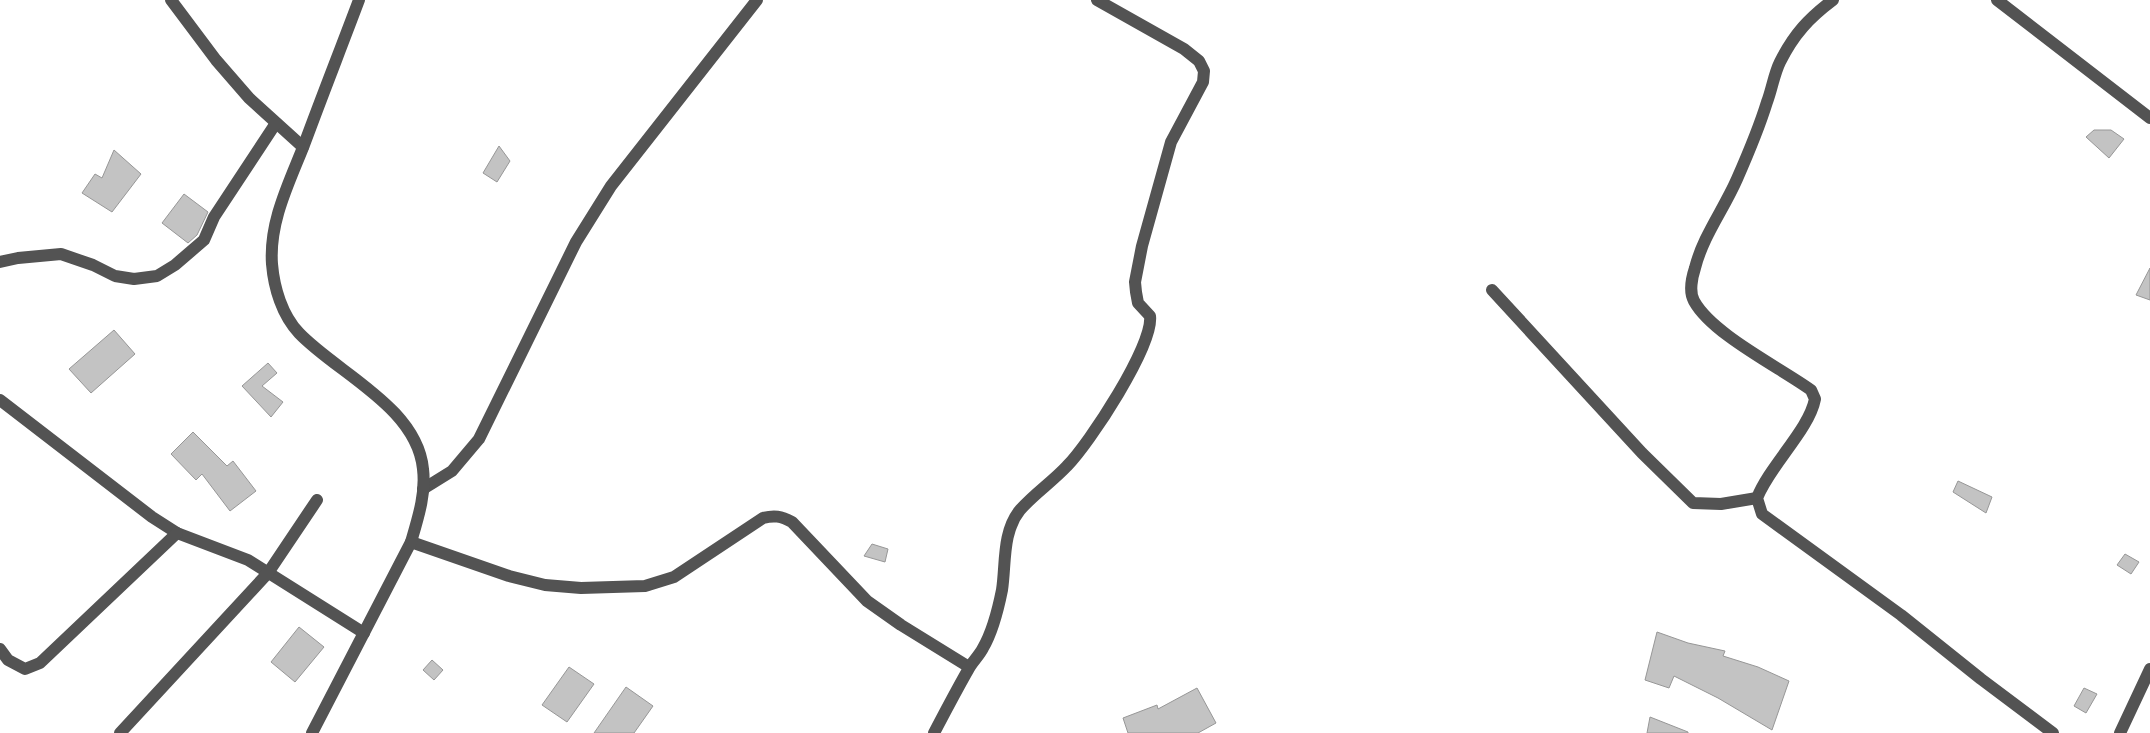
<svg xmlns="http://www.w3.org/2000/svg" width="2150" height="733" viewBox="0 0 2150 733" font-family="'Fira Sans Condensed',sans-serif">
	<style>
		.building { fill: #c3c3c3; stroke: #979797 }
		.lines { fill: none; stroke-linecap: round; stroke-linejoin: round }
		.minor { stroke: #535353; stroke-width: 12 }
	</style>
	<rect width="100%" height="100%" fill="#fff"/>
	<g class="building">
		<polygon points="2094,130 2111,130 2124,139 2109,158 2086,137"/>
		<polygon points="499,146 510,161 497,182 483,173"/>
		<polygon points="114,150 141,174 112,212 82,193 95,174 102,178"/>
		<polygon points="184,194 208,212 197,235 188,243 162,223"/>
		<polygon points="2150,268 2150,300 2136,295"/>
		<polygon points="114,330 135,354 91,393 69,369"/>
		<polygon points="268,363 277,373 262,386 283,402 271,417 242,386"/>
		<polygon points="193,432 227,466 233,461 256,491 230,511 202,474 196,480 171,454"/>
		<polygon points="1958,481 1992,497 1986,513 1953,492"/>
		<polygon points="872,544 888,549 885,562 864,556"/>
		<polygon points="2125,554 2139,562 2131,574 2117,565"/>
		<polygon points="299,627 324,647 295,682 271,662"/>
		<polygon points="1657,632 1688,643 1725,651 1723,656 1758,667 1789,681 1772,730 1718,698 1674,676 1669,688 1645,680"/>
		<polygon points="432,660 443,670 434,680 423,670"/>
		<polygon points="569,667 594,684 567,722 542,705"/>
		<polygon points="626,687 653,706 634,733 594,733"/>
		<polygon points="1197,688 1216,723 1198,733 1128,733 1123,718 1157,705 1158,709"/>
		<polygon points="2084,688 2097,694 2086,713 2074,706"/>
		<polygon points="1650,717 1688,732 1688,733 1647,733"/>
	</g>
	<g class="lines">
		<g class="minor">
			<polyline points="171,0 216,60 249,98 303,147"/>
			<path d="M1833,0C1809,18 1794,34 1780,62C1774,74 1772,89 1767,102C1759,128 1748,154 1737,179C1724,209 1703,236 1695,268C1692,277 1689,292 1694,301C1712,334 1779,367 1811,390L1815,399C1809,430 1770,465 1757,498L1762,514L1901,615L1981,679L2053,733"/>
			<polyline points="1997,0 2150,118"/>
			<polyline points="0,262 18,258 61,254 93,265 115,276 134,279 157,276 175,265 204,240 214,217 276,123"/>
			<polyline points="1492,290 1642,453 1693,503 1721,504 1757,498"/>
			<polyline points="0,400 152,517 177,533 248,560 364,633"/>
			<polyline points="423,489 452,471 479,439 576,242 611,186 757,0"/>
			<path d="M411,542L509,576L545,585L581,588L645,586L674,577L763,518C774,515 781,516 792,522L867,601L901,625L969,667"/>
			<polyline points="0,649 8,660 25,669 40,663 177,533"/>
			<polyline points="120,733 268,573 317,500"/>
			<path d="M312,733L411,542C418,518 426,494 423,469C417,407 337,373 299,333C282,315 274,288 272,264C269,222 289,183 304,145C322,96 341,48 359,0"/>
			<path d="M934,733C945,712 956,691 968,670C972,662 979,656 983,648C993,631 998,610 1002,590C1006,564 1002,532 1020,510C1034,494 1052,482 1067,466C1089,444 1154,345 1150,316L1138,303L1136,292L1135,282L1142,246L1171,142L1203,82L1204,71L1199,61L1184,49L1097,0"/>
			<polyline points="2120,733 2150,669"/>
		</g>
	</g>
</svg>
